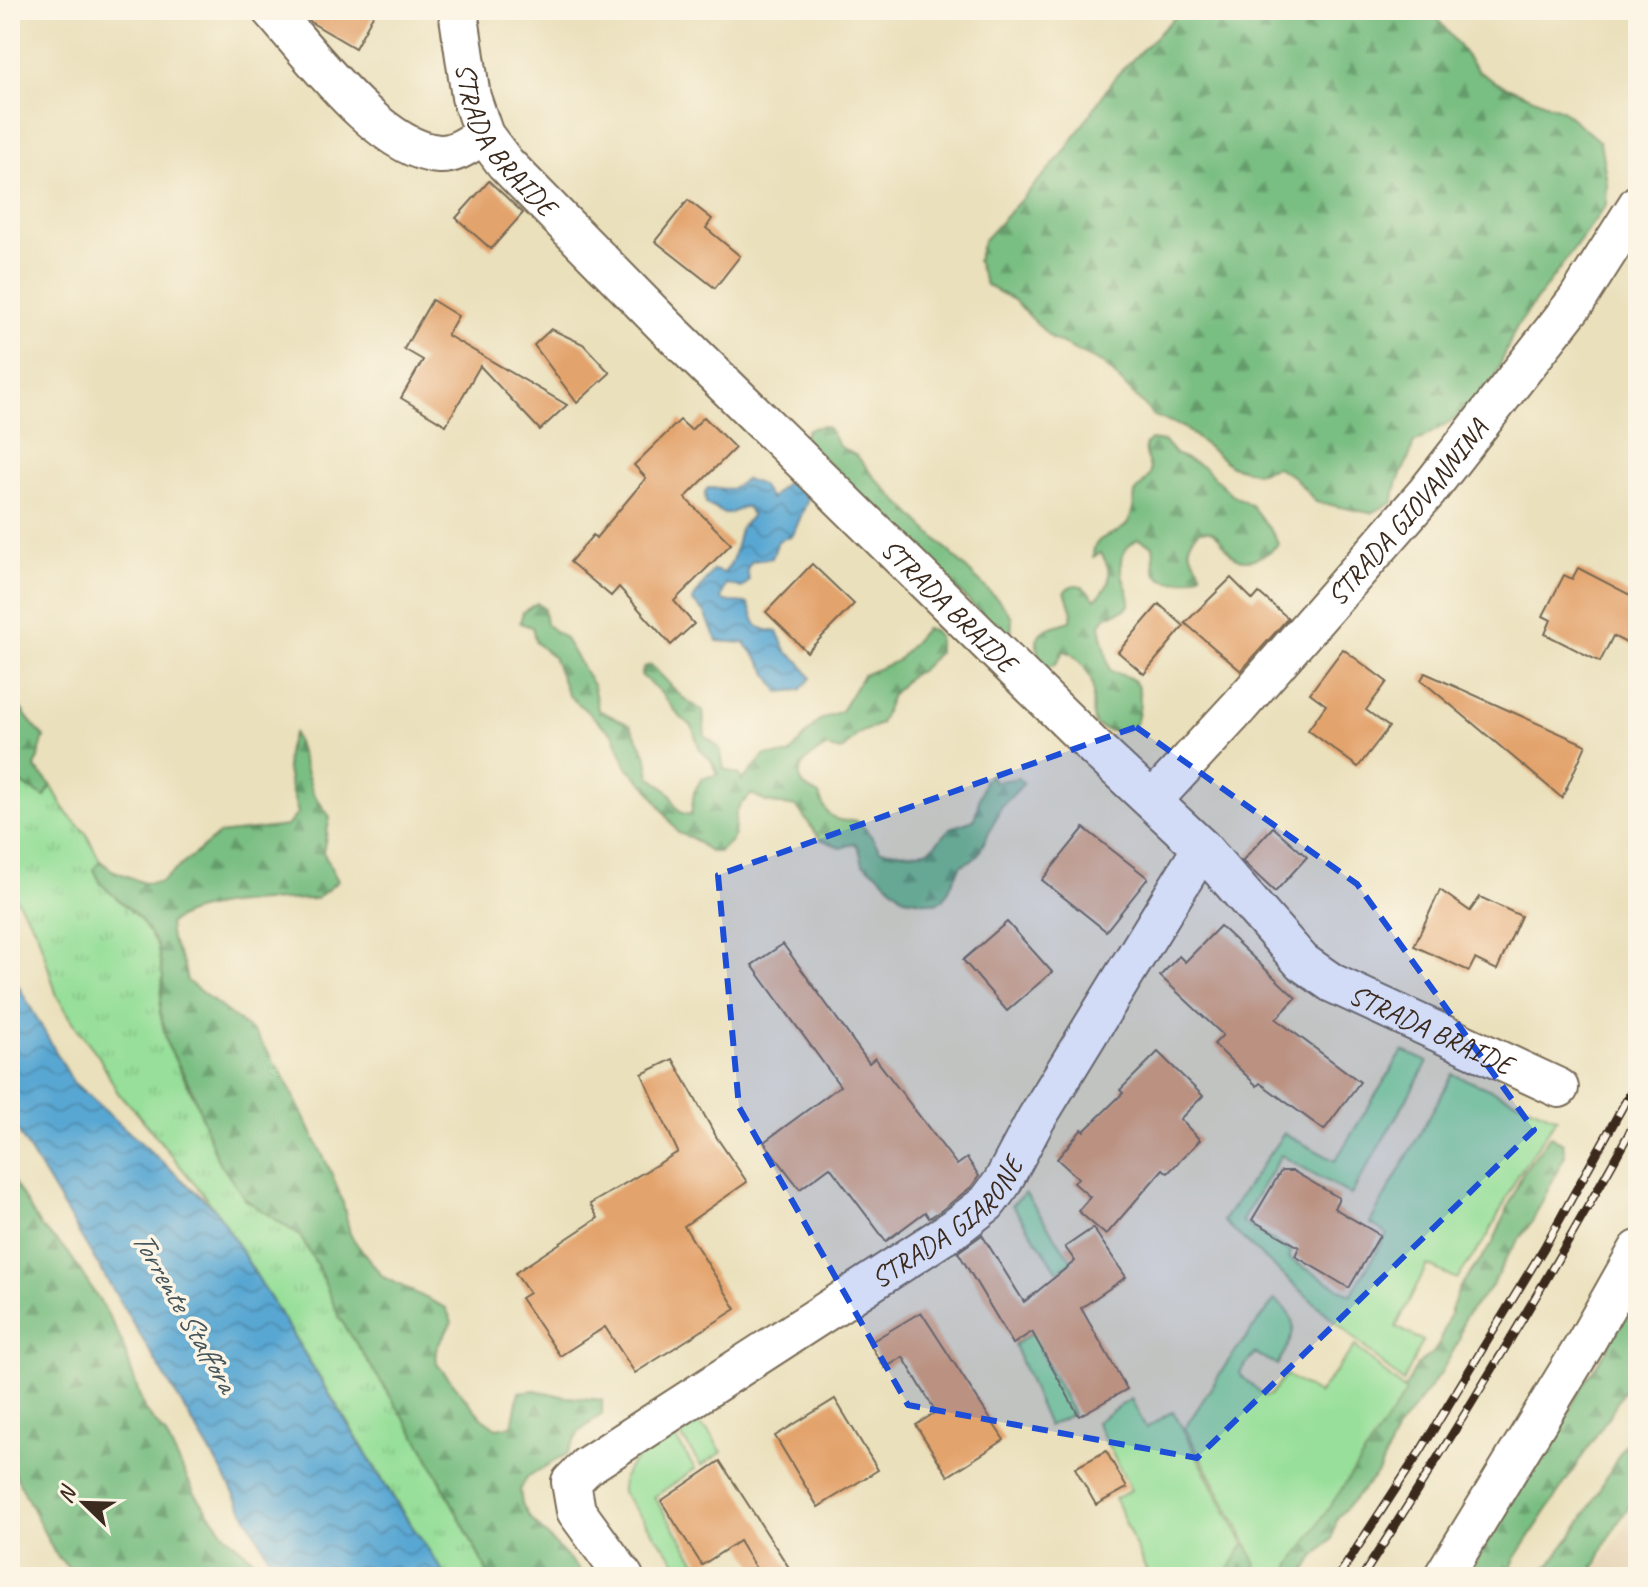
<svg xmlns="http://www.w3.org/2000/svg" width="1648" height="1587" viewBox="0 0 1648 1587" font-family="Caveat,sans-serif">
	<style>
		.built { fill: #e7d5b7 }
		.grass { fill: url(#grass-tufts); stroke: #69845c; stroke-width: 2 }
		.forest { fill: url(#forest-firs); stroke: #5a7450; stroke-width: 2 }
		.garden { fill: #97df9a; stroke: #69845c; stroke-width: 2 }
		.water { fill: url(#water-waves); stroke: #4a6878; stroke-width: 2 }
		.building { fill: #e3a36c }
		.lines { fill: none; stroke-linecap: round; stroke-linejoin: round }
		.minor-casing { stroke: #786a55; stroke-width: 42 }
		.minor { stroke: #fff; stroke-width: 38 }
		.rail-casing { stroke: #3b2a1e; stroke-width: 9 }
		.rail { stroke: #fcf5e5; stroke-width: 6; stroke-dasharray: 18; stroke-linecap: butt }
		.marked { fill: #1d4ed8; fill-opacity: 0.2; stroke: #1d4ed8; stroke-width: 6; stroke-dasharray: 16 10; stroke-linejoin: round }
		.labels { text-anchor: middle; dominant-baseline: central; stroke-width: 7; stroke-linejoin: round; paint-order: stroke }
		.street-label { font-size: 28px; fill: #3b2a1e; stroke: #fcf5e5 }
		.water-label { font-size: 30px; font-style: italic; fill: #46565d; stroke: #fcf5e5 }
	</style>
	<defs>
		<pattern id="grass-tufts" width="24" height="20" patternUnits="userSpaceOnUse" patternTransform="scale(2)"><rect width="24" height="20" fill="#97df9a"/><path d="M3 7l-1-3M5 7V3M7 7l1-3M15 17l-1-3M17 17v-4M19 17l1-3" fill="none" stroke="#83c084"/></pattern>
		<pattern id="forest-firs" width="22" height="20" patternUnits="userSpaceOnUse" patternTransform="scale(2)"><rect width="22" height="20" fill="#79be82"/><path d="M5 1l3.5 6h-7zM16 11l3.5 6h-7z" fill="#649b6a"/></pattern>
		<pattern id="water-waves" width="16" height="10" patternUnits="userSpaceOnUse" patternTransform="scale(2)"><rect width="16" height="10" fill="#59a7d3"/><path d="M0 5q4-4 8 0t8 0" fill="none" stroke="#4b88ab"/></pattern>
	</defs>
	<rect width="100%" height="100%" fill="#fcf5e5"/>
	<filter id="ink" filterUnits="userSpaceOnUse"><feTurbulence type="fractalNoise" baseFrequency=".0125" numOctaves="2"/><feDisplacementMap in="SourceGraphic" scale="16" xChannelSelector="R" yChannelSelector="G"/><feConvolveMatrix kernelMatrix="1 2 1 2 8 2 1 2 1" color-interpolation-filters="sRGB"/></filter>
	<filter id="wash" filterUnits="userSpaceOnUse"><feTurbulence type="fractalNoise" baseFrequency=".006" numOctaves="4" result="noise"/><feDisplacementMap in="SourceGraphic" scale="32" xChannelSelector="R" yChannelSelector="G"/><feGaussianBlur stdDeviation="1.8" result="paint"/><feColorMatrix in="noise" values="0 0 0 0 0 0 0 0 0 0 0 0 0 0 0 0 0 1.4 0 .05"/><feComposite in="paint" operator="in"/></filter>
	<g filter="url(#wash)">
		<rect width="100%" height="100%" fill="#eae0bc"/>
		<polygon class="built" points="1638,1509 1638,1577 1591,1577"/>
		<polygon class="grass" points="10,764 17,781 45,796 51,785 68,815 86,833 100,861 94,869 101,884 140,919 157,945 163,977 160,1012 167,1044 245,1199 300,1236 423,1447 490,1577 447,1577 404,1514 216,1210 138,1114 118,1093 98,1055 77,1028 57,996 38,934 10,888"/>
		<g class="forest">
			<path d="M1182,10H1431L1478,71L1495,82L1562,110L1600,142L1607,182L1606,205L1516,328L1494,379L1477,405L1413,444C1409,467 1394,477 1394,502L1370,513L1316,502L1294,477L1276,467L1256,473L1231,466L1182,426L1154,416L1104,364L1052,339L1014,300L986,285L977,261L983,241L1063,154L1115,77Z"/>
			<polygon points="823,426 828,428 839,446 857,456 876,479 1001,603 1012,617 1011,636 1006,638 803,438 808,429"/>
			<path d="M1150,440L1165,442L1175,454L1204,467L1231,494L1251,505L1275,536L1278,544C1272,551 1265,555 1257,558C1221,570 1229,526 1200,531C1178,549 1195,555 1201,573C1190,581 1165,587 1156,573C1152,566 1155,554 1153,546L1138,539C1099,563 1140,594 1127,608C1122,612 1111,614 1104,618L1100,626L1110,670C1116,674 1122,674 1128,677C1145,685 1140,709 1136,724C1122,733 1110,733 1095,725C1086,698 1104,690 1080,662C1074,656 1072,653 1064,651L1055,665L1041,668C1032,631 1036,631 1071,621L1072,612L1065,591C1077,578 1086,589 1095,599C1114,585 1112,571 1101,553L1093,557C1093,532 1115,539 1127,524C1133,514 1134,504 1135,493C1160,465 1148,478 1145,446Z"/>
			<path d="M537,603L544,609L546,624L565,639L593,685L598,710L630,725L646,753L650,776L670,793L676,807L682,813L691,815L694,792L702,778L717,775L711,760L700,750L692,726L680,717L660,692L641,675L644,667L651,665L682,697L703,711L705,736C726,753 718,745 724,769L740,775L742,781L765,755H789L818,721L841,711L863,675L897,661L925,629L933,630L938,636V653L921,670L907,678L892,695L880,724L858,734L841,751L826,747C814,754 793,766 802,783C805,789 813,791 819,795C824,809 829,820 846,821C855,821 851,818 859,823C868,829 874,841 880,850L911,853L926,851L933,847L950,828L974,820L984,781L990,774L994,782L1018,778L1024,783L1001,807L979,853L974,859L961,865L947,893L943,900L935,903L904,898L876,872L863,864L859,849L855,843L841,848L820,839L797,807L766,802L752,794L740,805L736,813L734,835L730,842L718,852H710L692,838L678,833L647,787L626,766L614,735L568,695L553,657L536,643L532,627L520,623L523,612Z"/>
			<path d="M10,673C15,705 22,713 44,737L35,768L51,785L45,797L17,781L10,764Z"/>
			<path d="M294,733L313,793L330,817L323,852L338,881L316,899C280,900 195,900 169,924L171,939L184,966L187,981L254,1033L281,1071L331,1172L343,1203L350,1234L358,1246L383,1277L446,1308L452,1322L436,1349L437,1364L481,1417L496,1428L512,1426L519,1392L535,1390L566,1397L602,1400V1414L579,1432L567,1454L527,1477L520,1490L522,1504L530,1518L586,1577H490L423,1447L339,1317L317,1265L300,1236L245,1199L217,1159L192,1090L167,1044L160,1012L163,977L157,945L140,919L101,884L94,869L100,861L112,870L144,883L161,882L219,834L287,826L298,813C290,786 279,758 294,733Z"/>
			<polygon points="1550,1136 1563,1143 1565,1155 1533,1220 1506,1258 1492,1286 1464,1318 1459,1341 1440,1374 1397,1430 1378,1473 1337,1518 1332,1539 1313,1558 1302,1577 1227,1577 1236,1544 1248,1545 1394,1390 1405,1388 1417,1365 1432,1354 1439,1344 1459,1288 1493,1243 1523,1172"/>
			<polygon points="10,1176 41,1227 68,1252 106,1311 122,1342 144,1409 165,1434 194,1492 226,1535 273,1577 76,1577 54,1552 10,1464"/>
			<polygon points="1638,1292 1638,1367 1610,1414 1515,1559 1507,1577 1467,1577 1525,1478 1556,1439 1580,1388 1606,1351"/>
			<path d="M1638,1422V1492L1607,1540L1591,1577H1538C1582,1532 1606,1474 1638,1422Z"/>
		</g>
		<g class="garden">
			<polygon points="1403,1051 1428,1062 1351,1195 1281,1155 1241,1222 1291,1252 1288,1258 1351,1295 1387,1234 1370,1223 1453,1074 1557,1118 1519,1173 1489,1234 1457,1279 1427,1265 1396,1327 1423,1341 1403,1382 1223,1221 1284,1133 1335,1161"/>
			<polygon points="1025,1193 1072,1261 1058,1271 1012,1205"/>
			<path d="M1275,1300C1305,1322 1292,1338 1277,1365L1255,1353L1240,1372L1241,1376L1265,1396L1270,1395L1286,1375L1318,1394L1355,1346L1406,1392L1283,1577H1261L1246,1542L1185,1428L1229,1360Z"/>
			<polygon points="1039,1329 1047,1344 1039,1349 1073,1414 1048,1426 1014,1345"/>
			<polygon points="1131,1399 1146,1428 1173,1411 1244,1544 1224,1577 1149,1577 1115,1499 1131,1490 1096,1422"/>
			<polygon points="692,1421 707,1430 722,1452 701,1466 680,1434 685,1431 683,1427"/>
			<path d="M668,1437L670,1440L675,1437L695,1469L654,1497L699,1566L686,1575L622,1492C620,1463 647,1452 668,1437Z"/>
		</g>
		<g class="water">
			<path d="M790,478L799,483L808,499L793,535L778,541L772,558L752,561L747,569L749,581L742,588L726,584L721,599C730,605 739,600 748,604C758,625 751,628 777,632L787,652L800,662L811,678L800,690L779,692L762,664L745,643L717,641L705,613L692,601L713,570L724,573C736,560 735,546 740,530C742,524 749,520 752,515L746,506L731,513L725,514L706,504L705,492L708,488L731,489L746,479L761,485L770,499Z"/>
			<polygon points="10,971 73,1082 216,1210 398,1506 447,1577 280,1577 221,1470 10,1118"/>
		</g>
		<g id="blocks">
			<g class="building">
				<polygon points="300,10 376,10 355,48 312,23"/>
				<polygon points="489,181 523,213 491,249 456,218"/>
				<polygon points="688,200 712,219 706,228 740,256 715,288 655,241"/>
				<polygon points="432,300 458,316 447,335 567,405 540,430 480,366 446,425 401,398 423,360 404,349"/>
				<polygon points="551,329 583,344 610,373 577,403 534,345"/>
				<polygon points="704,417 735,448 685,498 731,544 674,601 694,624 671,645 619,587 611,596 570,562 593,535 596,538 646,478 634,465 680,420 691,430"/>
				<polygon points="812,564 854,604 807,652 766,612"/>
				<polygon points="1578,568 1638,599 1638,649 1613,636 1600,662 1545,634 1551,620 1543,616 1564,575 1572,579"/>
				<polygon points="1231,578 1253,600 1259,593 1288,618 1241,671 1185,623"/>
				<polygon points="1159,604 1184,626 1144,674 1118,652"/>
				<polygon points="1343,649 1387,682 1366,710 1389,727 1358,767 1308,730 1326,705 1310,693"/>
				<polygon points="1425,673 1586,745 1562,798 1421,680"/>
				<polygon points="1273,827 1307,857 1275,892 1242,861"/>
				<polygon points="1084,828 1148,878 1106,931 1042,880"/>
				<polygon points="1440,890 1470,911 1480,897 1521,916 1497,970 1475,959 1469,971 1414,946"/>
				<polygon points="1007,922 1052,972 1007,1011 963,960"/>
				<polygon points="1220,926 1296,998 1276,1019 1360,1082 1324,1130 1260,1083 1257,1086 1214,1044 1223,1035 1160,976 1179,956 1185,962"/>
				<polygon points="783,944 869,1063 875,1058 957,1165 967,1158 979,1176 971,1187 942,1210 929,1218 925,1212 886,1241 830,1167 800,1189 764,1142 840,1086 752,965"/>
				<polygon points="1158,1052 1203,1096 1180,1119 1200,1140 1168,1173 1163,1169 1106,1235 1078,1211 1090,1197 1074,1183 1078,1178 1057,1159 1082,1129 1084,1131 1123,1093 1120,1090"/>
				<polygon points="673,1059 717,1138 747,1182 684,1226 736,1309 635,1373 605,1327 560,1356 521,1298 529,1293 515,1273 598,1218 590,1204 678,1152 642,1074"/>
				<polygon points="1281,1171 1293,1171 1339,1198 1334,1208 1380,1235 1349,1288 1295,1256 1299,1247 1252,1220"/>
				<polygon points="1093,1228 1126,1277 1081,1308 1127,1389 1079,1416 1032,1332 1013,1344 958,1252 982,1235 1024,1302 1075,1261 1065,1247"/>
				<polygon points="921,1312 1004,1440 948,1476 916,1425 936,1412 903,1357 885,1368 869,1343"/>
				<polygon points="835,1399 878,1470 818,1507 775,1436"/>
				<polygon points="1106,1451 1127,1488 1096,1505 1075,1468"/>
				<polygon points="720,1461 795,1577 761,1577 739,1541 702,1565 661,1501"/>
			</g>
		</g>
	</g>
	<g filter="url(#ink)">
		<use href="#blocks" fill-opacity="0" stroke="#786a55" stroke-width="2"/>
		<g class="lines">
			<defs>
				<g id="minor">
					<path d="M271,10C309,52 380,150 439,154C456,155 470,143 484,135"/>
					<path id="s1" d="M458,10L471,97L484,135L505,163L666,327L1092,745L1202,848L1302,962L1332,983L1559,1088"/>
					<path id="s2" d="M1153,800L1238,708L1427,492L1577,300L1638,204"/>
					<path id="s3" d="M624,1577L576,1511L571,1482L587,1466L955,1228L987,1203L1002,1183L1036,1119L1202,848"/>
					<polyline points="1443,1577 1585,1344 1638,1250"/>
				</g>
			</defs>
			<use href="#minor" class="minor-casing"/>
			<use href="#minor" class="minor"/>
			<defs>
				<g id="rail">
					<polyline points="1338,1577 1421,1450 1545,1246 1638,1079"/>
					<path d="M1362,1577C1459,1427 1552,1274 1638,1117"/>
				</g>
			</defs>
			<use href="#rail" class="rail-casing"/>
			<use href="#rail" class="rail"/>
		</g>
	</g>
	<path class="marked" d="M1136,727L1357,884L1534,1130L1197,1458L908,1405L739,1107L718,875Z"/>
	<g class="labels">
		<g class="street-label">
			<text stroke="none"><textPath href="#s1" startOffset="142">STRADA BRAIDE</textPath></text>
			<text stroke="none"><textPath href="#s2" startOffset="384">STRADA GIOVANNINA</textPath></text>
			<text stroke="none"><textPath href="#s1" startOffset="790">STRADA BRAIDE</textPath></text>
			<text stroke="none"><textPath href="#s1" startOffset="1438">STRADA BRAIDE</textPath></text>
			<text stroke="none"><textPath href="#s3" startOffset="570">STRADA GIARONE</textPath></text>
		</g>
		<g class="water-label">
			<text transform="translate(185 1311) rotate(60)">Torrente Staffora</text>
		</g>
	</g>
	<rect width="1648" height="1587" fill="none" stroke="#fcf5e5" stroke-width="40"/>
	<g transform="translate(84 1503) rotate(293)" stroke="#fcf5e5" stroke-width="6" paint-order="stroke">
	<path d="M0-6L14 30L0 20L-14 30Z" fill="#3b2a1e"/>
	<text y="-12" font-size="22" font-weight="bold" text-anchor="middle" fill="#3b2a1e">N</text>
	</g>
</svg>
